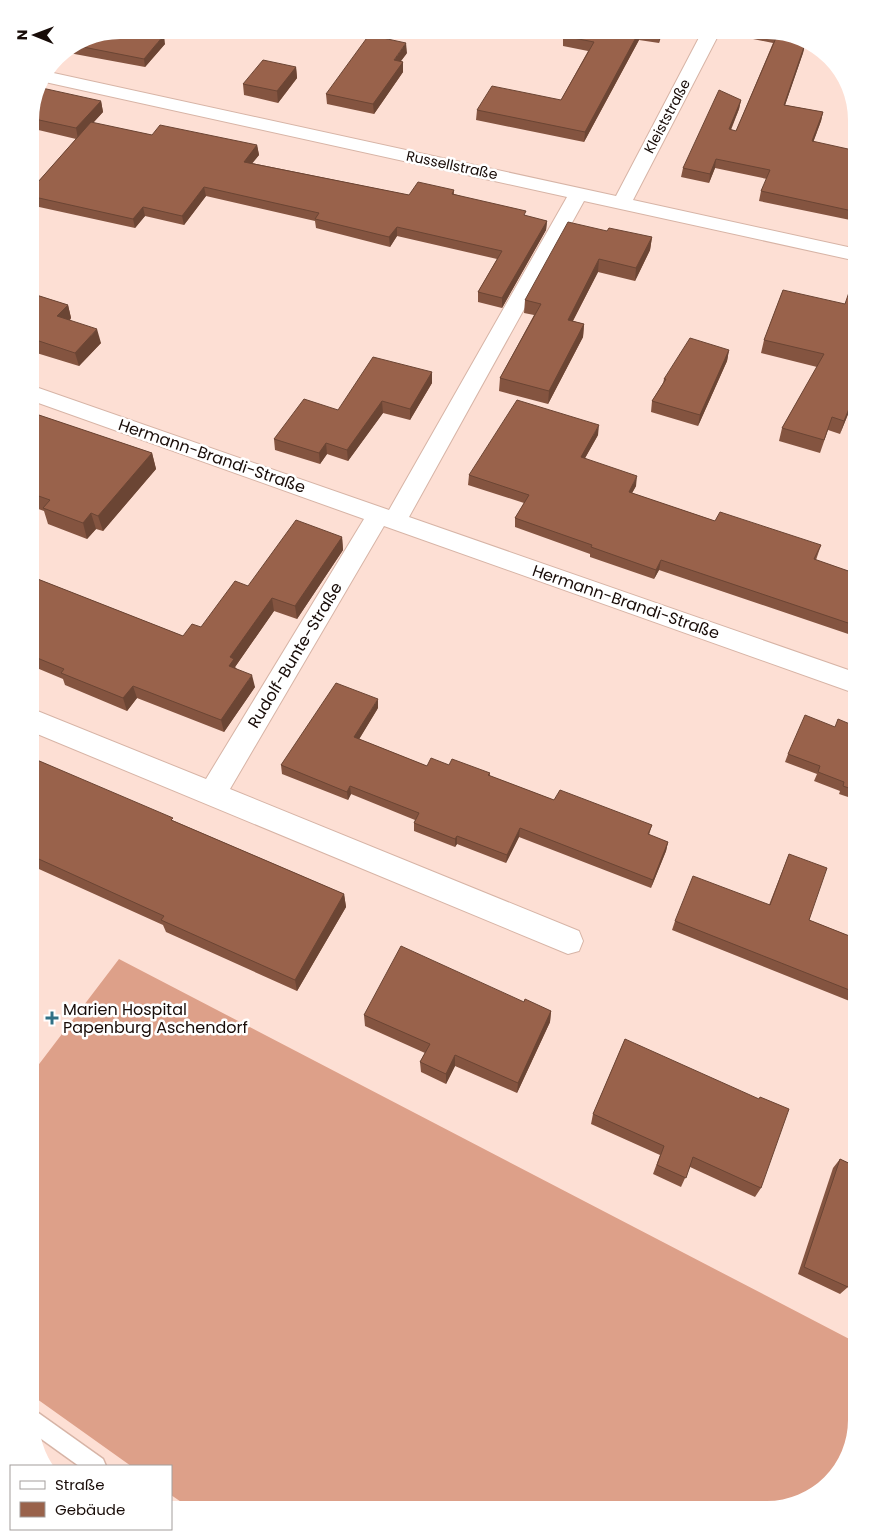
<svg xmlns="http://www.w3.org/2000/svg" width="887" height="1540" viewBox="0 0 887 1540" font-family="Poppins,sans-serif">
	<style>
		.forest { fill: #dda089 }
		.lines { fill: none; stroke-linecap: round; stroke-linejoin: round }
		.service-casing { stroke: #d7b4a6; stroke-width: 3 }
		.minor-casing { stroke: #d7b4a6; stroke-width: 2 }
		.service { fill: #fff; fill-rule: evenodd }
		.minor { fill: #fff; fill-rule: evenodd }
		.wall { fill: #845440 }
		.shaded-wall { fill: #6b4534 }
		.building { fill: #99624b; stroke: #6b4534 }
		.poi-dot { fill: #317085; stroke: #fff; stroke-width: 2 }
		.labels { text-anchor: middle; dominant-baseline: central; stroke-width: 5; stroke-linejoin: round; paint-order: stroke }
		.far-street-label { font-size: 14px; fill: #180c08; stroke: #fff }
		.street-label { font-size: 16px; fill: #180c08; stroke: #fff }
		.poi-label { font-size: 16px; fill: #180c08; stroke: #fff; text-anchor: start }
	</style>
	<rect width="100%" height="100%" fill="#fddfd4"/>
	<polygon class="forest" points="119,959 857,1343 857,1421 842,1470 807,1501 767,1510 193,1510 171,1495 171,1466 131,1466 30,1394 30,1076"/>
	<g class="lines">
		<defs>
			<polygon id="service" points="30,1409 37,1412 103,1459 106,1466 79,1466 33,1433"/>
			<polygon id="minor" points="703,30 721,30 633,200 857,249 857,261 584,201 409,517 857,673 857,694 384,526 230,789 579,931 583,941 579,951 568,954 30,731 30,708 206,779 364,519 30,400 30,385 389,510 567,197 45,82 49,72 616,196"/>
		</defs>
		<use href="#service" class="service-casing"/>
		<use href="#minor" class="minor-casing"/>
		<use href="#service" class="service"/>
		<use href="#minor" class="minor"/>
	</g>
	<g class="wall">
		<polygon points="567,30 663,30 659,43 639,40 584,142 476,120 477,110 561,100 588,51 563,46 563,36"/>
		<polygon points="755,30 791,36 789,41 805,44 803,53 785,105 823,112 821,121 813,142 857,151 857,175 855,182 857,182 857,214 855,221 759,201 761,191 767,179 715,168 709,183 681,177 683,168 741,100 739,109 731,130 736,131 773,43 753,39"/>
		<polygon points="86,37 165,44 145,67 69,53 68,48"/>
		<polygon points="407,53 401,61 403,62 403,72 374,114 327,104 326,94"/>
		<polygon points="296,67 297,78 278,103 244,95 243,84"/>
		<polygon points="101,101 103,112 93,123 152,135 257,145 259,155 252,163 409,195 454,190 454,194 526,216 547,221 546,230 502,308 478,302 478,292 497,259 397,236 390,247 316,228 315,221 206,196 184,225 145,216 135,228 30,205 30,191 76,139 30,128 30,114"/>
		<polygon points="607,231 652,237 650,250 635,281 598,272 573,321 584,324 583,337 548,404 499,391 500,378 534,315 524,313 525,300"/>
		<polygon points="783,290 851,373 857,392 840,434 828,430 820,453 779,441 782,428 817,367 761,353 764,340"/>
		<polygon points="30,293 68,305 71,318 70,320 101,343 79,366 30,351"/>
		<polygon points="729,350 727,361 698,426 651,412 652,401 663,383 664,379"/>
		<polygon points="432,372 432,383 410,420 383,413 348,461 327,454 320,464 275,450 274,439 338,410"/>
		<polygon points="30,412 152,453 156,469 103,531 96,529 87,539 48,524 44,511 30,506"/>
		<polygon points="598,435 585,458 636,486 632,493 715,521 821,545 816,560 857,574 857,637 659,570 654,579 590,557 590,554 515,527 515,518 524,503 468,485 469,475"/>
		<polygon points="342,537 343,550 297,619 274,611 235,667 255,687 224,732 137,698 127,711 65,685 63,679 32,666 30,662 30,576 183,636 201,627 248,586"/>
		<polygon points="378,708 359,739 427,766 449,765 490,773 490,776 554,800 652,825 649,835 668,842 666,851 651,888 519,837 506,863 457,844 455,847 414,831 414,823 415,820 351,794 348,800 282,774 281,765"/>
		<polygon points="835,727 857,727 857,800 839,794 840,791 814,781 817,774 785,762 788,754"/>
		<polygon points="30,757 174,821 344,894 346,907 297,991 166,932 163,925 30,865"/>
		<polygon points="789,854 809,920 857,939 857,1004 672,930 675,921 769,905"/>
		<polygon points="524,1002 551,1011 550,1022 517,1093 455,1066 446,1084 421,1072 420,1062 425,1053 365,1026 364,1015"/>
		<polygon points="625,1039 761,1188 755,1197 690,1167 681,1187 653,1174 660,1155 591,1124 593,1114"/>
		<polygon points="840,1159 857,1167 857,1281 851,1278 848,1287 840,1294 798,1274 833,1168"/>
	</g>
	<g class="shaded-wall">
		<polygon points="640,30 639,40 584,142 585,132"/>
		<polygon points="661,30 663,30 659,43 660,33"/>
		<polygon points="164,35 165,44 145,67 144,59"/>
		<polygon points="406,43 407,53 394,70 394,60"/>
		<polygon points="805,44 803,53 782,114 784,105"/>
		<polygon points="403,62 403,72 374,114 373,104"/>
		<polygon points="296,67 297,78 278,103 277,91"/>
		<polygon points="741,100 739,109 727,138 729,129"/>
		<polygon points="101,101 103,112 78,139 76,128"/>
		<polygon points="823,112 821,121 810,151 812,141"/>
		<polygon points="257,145 259,155 246,171 244,162"/>
		<polygon points="716,159 715,168 709,183 710,174"/>
		<polygon points="204,187 206,196 184,225 182,216"/>
		<polygon points="143,207 145,216 135,228 133,219"/>
		<polygon points="547,221 546,230 502,308 502,298"/>
		<polygon points="397,227 397,236 390,247 389,237"/>
		<polygon points="652,237 650,250 635,281 636,268"/>
		<polygon points="599,259 598,272 567,332 568,320"/>
		<polygon points="68,305 71,318 60,330 57,316"/>
		<polygon points="584,324 583,337 548,404 549,391"/>
		<polygon points="97,329 101,343 79,366 75,353"/>
		<polygon points="729,350 727,361 698,426 700,415"/>
		<polygon points="432,372 432,383 410,420 410,409"/>
		<polygon points="857,389 857,392 840,434 844,421"/>
		<polygon points="382,401 383,413 348,461 347,450"/>
		<polygon points="599,425 598,435 580,467 581,457"/>
		<polygon points="326,443 327,454 320,464 319,453"/>
		<polygon points="152,453 156,469 103,531 98,516"/>
		<polygon points="637,476 636,486 627,502 629,492"/>
		<polygon points="91,513 96,529 87,539 83,523"/>
		<polygon points="342,537 343,550 297,619 295,606"/>
		<polygon points="661,560 659,570 654,579 656,570"/>
		<polygon points="272,598 274,611 235,667 236,671 229,666 230,657"/>
		<polygon points="252,675 255,687 224,732 221,720"/>
		<polygon points="133,686 137,698 127,711 123,698"/>
		<polygon points="378,699 378,708 355,746 354,737"/>
		<polygon points="350,786 351,794 348,800 347,792"/>
		<polygon points="520,828 519,837 506,863 507,855"/>
		<polygon points="457,836 457,844 455,847 455,839"/>
		<polygon points="668,842 666,851 651,888 653,880"/>
		<polygon points="344,894 346,907 297,991 295,980"/>
		<polygon points="551,1011 550,1022 517,1093 518,1083"/>
		<polygon points="455,1055 455,1066 446,1084 446,1074"/>
	</g>
	<g class="building">
		<polygon points="120,30 135,30 164,35 144,59 73,45 86,37"/>
		<polygon points="567,30 640,30 585,132 477,110 492,86 561,100 594,42 563,36"/>
		<polygon points="641,30 661,30 660,33"/>
		<polygon points="755,30 773,30 789,36 789,37"/>
		<polygon points="369,35 406,43 394,60 403,62 373,104 326,94"/>
		<polygon points="776,38 805,44 784,105 823,112 812,141 857,151 857,173 854,182 857,182 857,212 761,191 770,170 716,159 710,174 683,168 719,90 741,100 729,129 736,131"/>
		<polygon points="263,60 296,67 277,91 243,84"/>
		<polygon points="42,88 101,101 76,128 30,118 30,114"/>
		<polygon points="91,122 152,135 160,125 257,145 244,162 409,195 418,182 454,190 452,194 526,211 524,215 547,221 502,298 478,292 502,251 397,227 389,237 315,219 319,213 204,187 182,216 143,207 133,219 30,196 30,191"/>
		<polygon points="568,222 607,231 609,228 652,237 636,268 599,259 568,320 584,324 549,391 500,378 541,304 525,300"/>
		<polygon points="857,269 857,354 851,372 857,374 857,389 844,421 832,417 824,440 782,428 824,354 764,340 783,290 845,304"/>
		<polygon points="30,293 68,305 57,316 97,329 75,353 30,338"/>
		<polygon points="690,338 729,350 700,415 652,401 666,379 664,379"/>
		<polygon points="373,357 432,372 410,409 382,401 347,450 326,443 319,453 274,439 304,399 338,410"/>
		<polygon points="517,400 599,425 581,457 637,476 629,492 715,521 720,512 821,545 814,559 857,574 857,626 661,560 656,570 591,547 592,545 515,518 529,495 469,475"/>
		<polygon points="30,412 152,453 98,516 91,513 83,523 43,508 50,500 30,493"/>
		<polygon points="296,520 342,537 295,606 272,598 230,657 234,659 229,666 252,675 221,720 133,686 123,698 61,673 64,669 30,655 30,649 34,645 30,644 30,576 183,636 192,624 201,627 235,581 248,586"/>
		<polygon points="336,683 378,699 354,737 427,766 431,758 449,765 452,759 490,773 488,775 554,800 560,790 652,825 648,834 668,842 653,880 520,828 507,855 457,836 455,839 414,823 419,813 350,786 347,792 281,765"/>
		<polygon points="805,715 835,727 838,719 857,727 857,791 843,786 844,782 818,772 820,766 788,754"/>
		<polygon points="30,757 173,818 171,820 344,894 295,980 161,920 164,916 30,855"/>
		<polygon points="789,854 827,868 809,920 857,939 857,993 675,921 693,876 770,905"/>
		<polygon points="401,946 524,1002 525,999 551,1011 518,1083 455,1055 446,1074 420,1062 430,1044 364,1015"/>
		<polygon points="625,1039 759,1099 760,1097 789,1109 761,1188 693,1157 686,1178 657,1165 664,1146 593,1114"/>
		<polygon points="840,1159 857,1167 857,1270 854,1268 848,1287 804,1267"/>
	</g>
	<path class="poi-dot" d="M49.5 1010.5h5v5h5v5h-5v5h-5v-5h-5v-5h5z"/>
	<g class="labels">
		<g class="far-street-label">
			<text transform="translate(667 116) rotate(-62)">Kleiststraße</text>
			<text transform="translate(452 165) rotate(12)">Russellstraße</text>
		</g>
		<g class="street-label">
			<text transform="translate(212 456) rotate(19)">Hermann-Brandi-Straße</text>
			<text transform="translate(626 602) rotate(19)">Hermann-Brandi-Straße</text>
			<text transform="translate(295 655) rotate(-59)">Rudolf-Bunte-Straße</text>
		</g>
		<g class="poi-label">
			<text x="63" y="1009">Marien Hospital<tspan x="63" dy="18">Papenburg Aschendorf</tspan></text>
		</g>
	</g>
	<path d="M0 0H887V1540H0ZM120 39H767A81 81 0 0 1 848 120V1420A81 81 0 0 1 767 1501H120A81 81 0 0 1 39 1420V120A81 81 0 0 1 120 39Z" fill="#fff" fill-rule="evenodd"/>
	<rect x="10" y="1465" width="162" height="65" fill="#ffffff" stroke="#a39e9c"/>
	<rect x="20" y="1481" width="25" height="8" fill="#ffffff" stroke="#a39e9c"/>
	<text x="55" y="1490" font-size="15" fill="#180c08">Straße</text>
	<rect x="20" y="1502" width="25" height="15" fill="#99624b" stroke="#a39e9c"/>
	<text x="55" y="1515" font-size="15" fill="#180c08">Gebäude</text>
	<g transform="translate(35 35) rotate(271)" stroke="#ffffff" stroke-width="4" paint-order="stroke">
	<path d="M0-4L9 19L0 12L-9 19Z" fill="#180c08"/>
	<text y="-8" font-size="14" font-weight="bold" text-anchor="middle" fill="#180c08">N</text>
	</g>
</svg>
